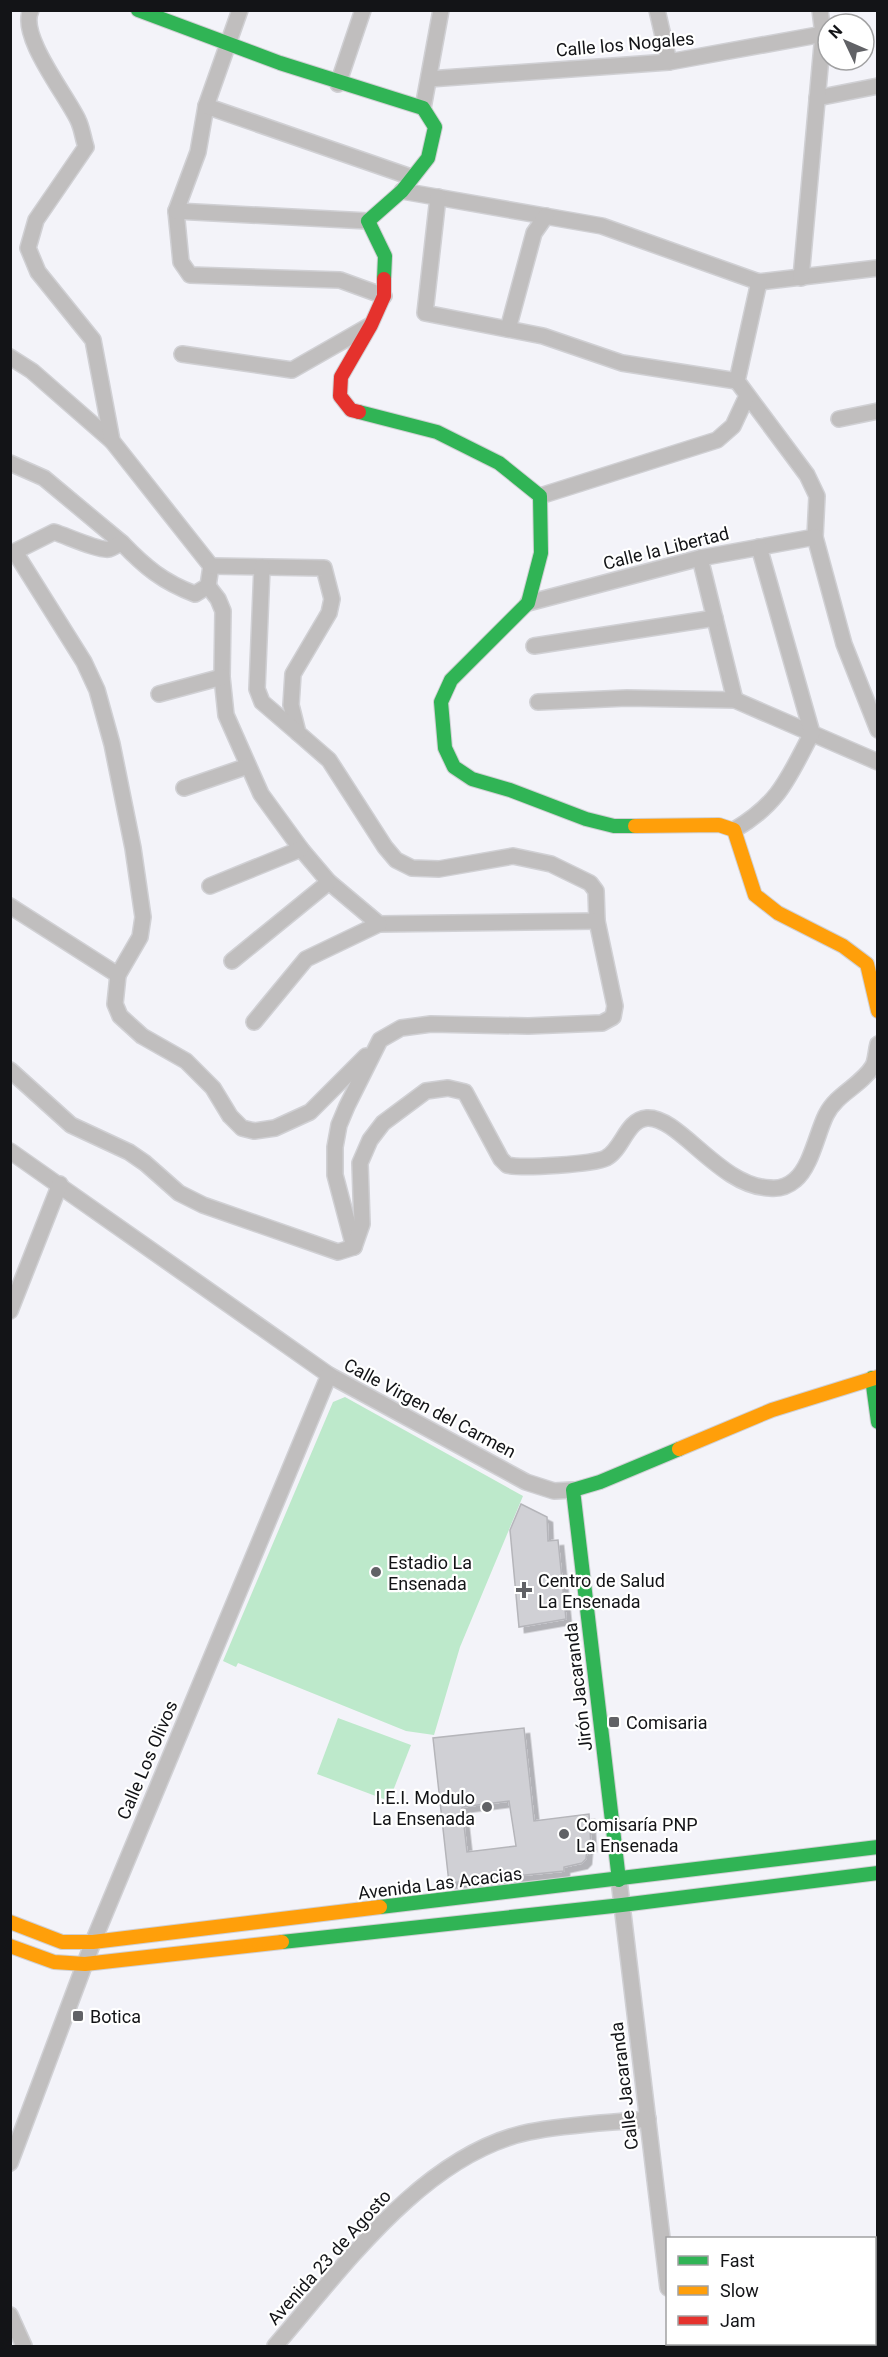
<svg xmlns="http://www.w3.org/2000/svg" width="888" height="2357" viewBox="0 0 888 2357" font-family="Roboto,sans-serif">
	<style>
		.green { fill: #bde9cb }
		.building { fill: #d0d0d5; stroke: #b5b5ba; stroke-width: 1.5; fill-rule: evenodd; filter: url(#shadow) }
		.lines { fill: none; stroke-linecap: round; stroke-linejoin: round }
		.street-casing { stroke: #d0d0d4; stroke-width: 18 }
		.fast-casing { stroke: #d0d0d4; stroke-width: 16 }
		.slow-casing { stroke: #d0d0d4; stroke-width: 16 }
		.jam-casing { stroke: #d0d0d4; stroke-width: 16 }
		.street { stroke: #c0bebe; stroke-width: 15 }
		.fast { stroke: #30b455; stroke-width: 14 }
		.slow { stroke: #ff9f0a; stroke-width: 14 }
		.jam { stroke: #e5322d; stroke-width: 14 }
		.poi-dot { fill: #616266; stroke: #fff; stroke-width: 2 }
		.labels { text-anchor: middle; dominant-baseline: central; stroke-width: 4.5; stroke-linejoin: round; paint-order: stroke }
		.street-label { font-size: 18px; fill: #131417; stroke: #fff }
		.poi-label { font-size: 18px; fill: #131417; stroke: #fff; text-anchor: start }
	</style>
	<defs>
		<filter id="shadow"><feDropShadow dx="5.5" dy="5.5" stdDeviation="0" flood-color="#0004"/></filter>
	</defs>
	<rect width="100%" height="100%" fill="#f3f3f9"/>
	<g class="green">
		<polygon points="345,1397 523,1496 460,1647 434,1735 406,1731 238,1663 236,1667 223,1661 333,1402"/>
		<polygon points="338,1718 411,1745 389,1801 317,1774"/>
	</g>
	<g class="building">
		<polygon points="521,1504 547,1517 548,1541 558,1540 566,1619 519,1627 510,1530"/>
		<path d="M524,1728L534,1821L589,1814L591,1846L587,1847L586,1859L582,1863L564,1867V1871L449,1883L433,1738ZM509,1801L516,1846L467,1852L462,1807Z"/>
	</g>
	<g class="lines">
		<defs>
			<g id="street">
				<polyline points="240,10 206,106 198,152 176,211 181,262 190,275 340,280 384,296"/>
				<polyline points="657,10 669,62"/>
				<polyline points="429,79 669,62 823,34"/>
				<polyline points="338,84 363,10"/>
				<polyline points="817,98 878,86"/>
				<polyline points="206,106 411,177"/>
				<polyline points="423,108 441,10"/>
				<polyline points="402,191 602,226 759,282 878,268"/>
				<polyline points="438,197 425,313 543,336 622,363 737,381"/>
				<polyline points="176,211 368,221"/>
				<polyline points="801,278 823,34 820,10"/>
				<polyline points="759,282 737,381 807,475 817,496 815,537 844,644 878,730"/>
				<polyline points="508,329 534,233 546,216"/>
				<polyline points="182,354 292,370 369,326"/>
				<polyline points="10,357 32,371 112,441"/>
				<polyline points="839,419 878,411"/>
				<polyline points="10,463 44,478 122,543"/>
				<polyline points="540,496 717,440 733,426 747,396"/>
				<polyline points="15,552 84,662 97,690 112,744 133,848 143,917 140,937 118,975 115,1004 120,1016 142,1036 186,1061 213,1088 230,1116 242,1128 254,1131 275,1128 310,1112 366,1056"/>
				<path d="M10,554L54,532C67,536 99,551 109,549C113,548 118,544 122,543C145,567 163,582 195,594L208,586L211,566L112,441L93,340L38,272L28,248L36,220L86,147C83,138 82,128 78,120C67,96 18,35 31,10"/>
				<polyline points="700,558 735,700"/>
				<polyline points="211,566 324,568 332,599 329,613 293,674 291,705 298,733 329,760 385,847 396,860 412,868 439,869 513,856 551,864 590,883 596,891 597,921 615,1006 613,1017 602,1023 528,1026 431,1024 401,1028 380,1040 347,1106 339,1125 335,1147 335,1175 354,1247"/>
				<polyline points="262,567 257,689 262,702 298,733"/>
				<polyline points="208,586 218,599 223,611 222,677 226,715 261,794 301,849 329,882 379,924 597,921"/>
				<polyline points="528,603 700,558 815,537"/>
				<polyline points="534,646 715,618"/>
				<polyline points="159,694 222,677"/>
				<polyline points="538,702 627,698 735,700 878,762"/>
				<polyline points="184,788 248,766"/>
				<path d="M734,830C780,803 788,778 812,733L759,547"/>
				<polyline points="210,886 301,849"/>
				<polyline points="10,906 118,975"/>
				<polyline points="232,961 329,882"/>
				<polyline points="254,1022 306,959 379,924"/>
				<path d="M10,1070L71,1125L129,1152L145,1163L179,1193L203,1205L338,1252L354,1247L362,1224L360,1163L370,1140L383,1123L426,1091L448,1088L465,1092L501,1159L507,1165C522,1169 594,1164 606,1158C623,1149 626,1120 647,1118C679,1116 720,1187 770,1188C779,1189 788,1186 795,1180C811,1167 817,1133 826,1115C837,1093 861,1086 873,1066C876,1060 876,1051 878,1044"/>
				<polyline points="10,1151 329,1375 526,1482 554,1491 573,1490"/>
				<polyline points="10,1311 60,1184"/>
				<polyline points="619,1880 668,2288"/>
				<polyline points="10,2163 93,1942 329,1375"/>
				<polyline points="874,2283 878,2282"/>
				<polyline points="10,2315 24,2346"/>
				<polyline points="674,2344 674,2346"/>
				<path d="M275,2346C342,2269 423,2154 529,2132C568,2124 609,2123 648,2119"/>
				<polyline points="744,2346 749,2344"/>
			</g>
			<g id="fast">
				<polyline points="138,10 280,63 423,108 435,127 428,158 402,191 368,221 385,256 384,279"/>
				<polyline points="359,412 437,432 499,463 540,496 541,553 528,603 451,680 441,702 445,748 454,767 472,779 510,790 586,819 614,826 635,826"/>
				<polyline points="872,1378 878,1422"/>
				<polyline points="619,1880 573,1490 600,1482 679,1449"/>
				<polyline points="380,1907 878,1847"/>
				<polyline points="282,1942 622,1905 878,1873"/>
			</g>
			<g id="slow">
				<polyline points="635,826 719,825 734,830 755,895 778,913 843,946 867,964 878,1011"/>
				<polyline points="679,1449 772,1410 878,1377"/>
				<polyline points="10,1922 62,1942 93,1942 380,1907"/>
				<polyline points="10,1946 54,1962 85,1964 282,1942"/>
			</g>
			<polyline id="jam" points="359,412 351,410 340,396 341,377 371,325 384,296 384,279"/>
		</defs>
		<use href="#street" class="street-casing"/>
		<use href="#fast" class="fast-casing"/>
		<use href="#slow" class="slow-casing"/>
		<use href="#jam" class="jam-casing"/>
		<use href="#street" class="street"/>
		<use href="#fast" class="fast"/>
		<use href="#slow" class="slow"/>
		<use href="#jam" class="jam"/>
	</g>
	<g class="poi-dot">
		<circle cx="376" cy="1572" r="6"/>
		<path d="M521 1581h6v6h6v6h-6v6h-6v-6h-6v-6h6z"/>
		<rect x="608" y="1716" width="12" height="12" rx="3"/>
		<circle cx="487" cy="1807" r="6"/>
		<circle cx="564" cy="1834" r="6"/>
		<rect x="72" y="2010" width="12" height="12" rx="3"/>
	</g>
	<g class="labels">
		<g class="street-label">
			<text transform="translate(625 44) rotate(-5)">Calle los Nogales</text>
			<text transform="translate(666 548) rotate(-14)">Calle la Libertad</text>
			<text transform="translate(430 1408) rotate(28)">Calle Virgen del Carmen</text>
			<text transform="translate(578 1687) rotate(-97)">Jirón Jacaranda</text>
			<text transform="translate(147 1760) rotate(-67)">Calle Los Olivos</text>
			<text transform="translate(440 1883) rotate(-7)">Avenida Las Acacias</text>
			<text transform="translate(624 2086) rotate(-97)">Calle Jacaranda</text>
			<text transform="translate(329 2257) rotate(-48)">Avenida 23 de Agosto</text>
		</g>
		<g class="poi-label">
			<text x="388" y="1562">Estadio La<tspan x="388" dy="21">Ensenada</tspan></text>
			<text x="538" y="1580">Centro de Salud<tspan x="538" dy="21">La Ensenada</tspan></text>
			<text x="626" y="1722">Comisaria</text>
			<text x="475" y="1797" text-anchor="end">I.E.I. Modulo<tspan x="475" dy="21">La Ensenada</tspan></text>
			<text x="576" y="1824">Comisaría PNP<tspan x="576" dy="21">La Ensenada</tspan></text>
			<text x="90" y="2016">Botica</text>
		</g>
	</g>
	<rect width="888" height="2357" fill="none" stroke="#131417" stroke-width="24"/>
	<rect x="666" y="2237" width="210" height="108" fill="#ffffff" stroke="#a1a1a2" stroke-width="1.5"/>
	<rect x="678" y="2256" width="30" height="9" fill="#30b455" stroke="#a1a1a2" stroke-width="1.5"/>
	<text x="720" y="2267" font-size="18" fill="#131417">Fast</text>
	<rect x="678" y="2286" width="30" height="9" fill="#ff9f0a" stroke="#a1a1a2" stroke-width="1.5"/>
	<text x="720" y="2297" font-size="18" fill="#131417">Slow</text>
	<rect x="678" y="2316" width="30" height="9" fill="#e5322d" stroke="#a1a1a2" stroke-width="1.5"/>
	<text x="720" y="2327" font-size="18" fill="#131417">Jam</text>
	<g transform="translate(846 42) rotate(314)"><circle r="28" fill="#ffffff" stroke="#a1a1a2" stroke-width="1.5"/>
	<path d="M0-4.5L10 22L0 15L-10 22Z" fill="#616266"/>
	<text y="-9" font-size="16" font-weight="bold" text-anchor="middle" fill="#131417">N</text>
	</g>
</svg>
